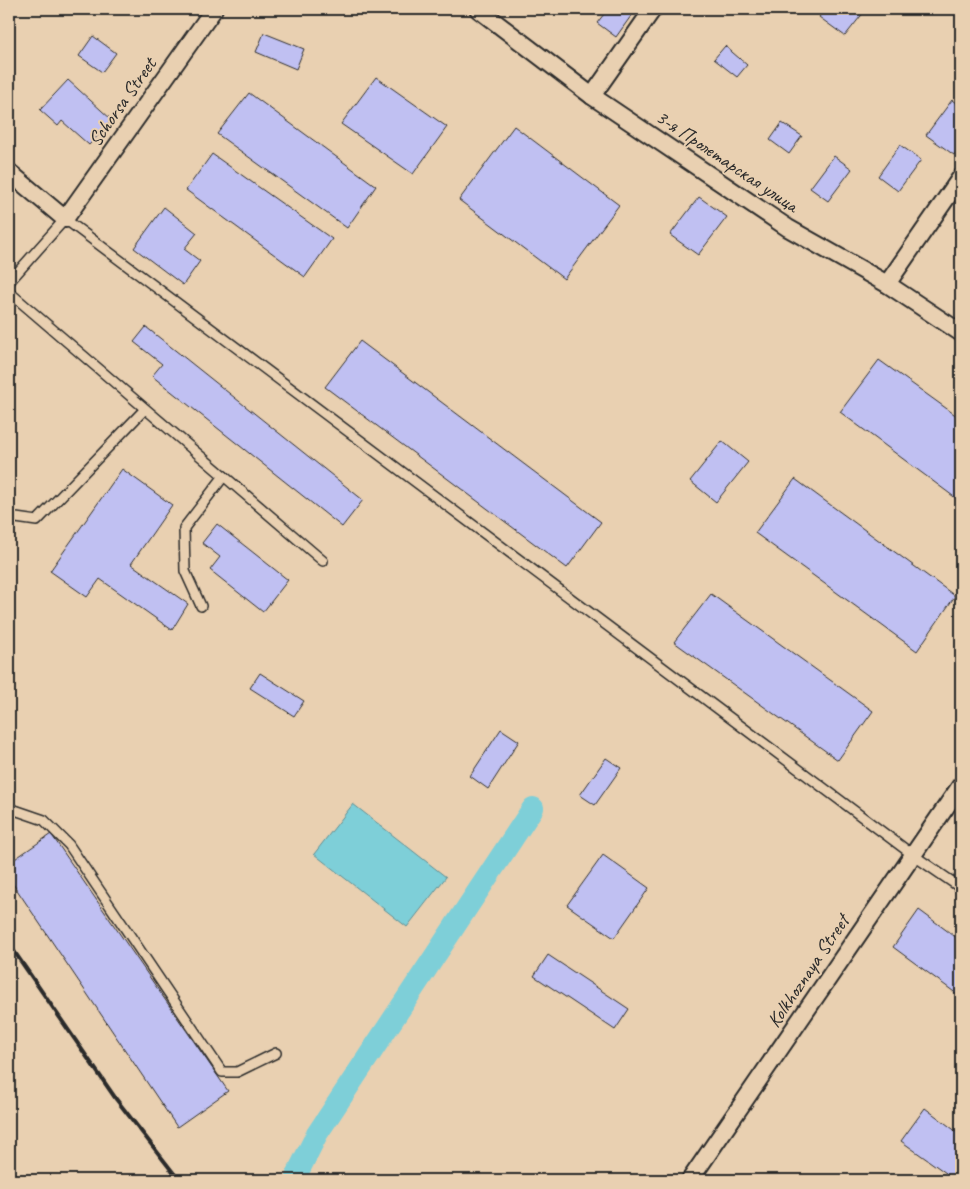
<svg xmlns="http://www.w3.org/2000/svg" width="970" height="1189" viewBox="0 0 970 1189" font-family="Caveat,sans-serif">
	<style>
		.water { fill: #7ecfd8; stroke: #5d8d93 }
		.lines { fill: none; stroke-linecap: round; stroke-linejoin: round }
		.canal { stroke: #7ecfd8; stroke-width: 22 }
		.building { fill: #c0c0f2; stroke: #2b2b2b }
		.service-casing { stroke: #2b2b2b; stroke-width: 12 }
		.minor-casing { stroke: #2b2b2b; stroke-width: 20 }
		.service { stroke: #e9d0b1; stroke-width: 9 }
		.minor { stroke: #e9d0b1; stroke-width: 16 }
		.rail { stroke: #2b2b2b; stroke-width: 4 }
		.labels { text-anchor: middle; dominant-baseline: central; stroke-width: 4; stroke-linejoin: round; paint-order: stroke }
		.street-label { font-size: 20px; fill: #2b2b2b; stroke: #e9d0b1 }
	</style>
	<rect width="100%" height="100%" fill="#e9d0b1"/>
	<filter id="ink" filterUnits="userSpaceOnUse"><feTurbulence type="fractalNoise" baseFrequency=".02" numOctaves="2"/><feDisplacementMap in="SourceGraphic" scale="10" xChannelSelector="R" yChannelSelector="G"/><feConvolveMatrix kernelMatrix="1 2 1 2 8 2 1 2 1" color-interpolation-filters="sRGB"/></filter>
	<g filter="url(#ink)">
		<polygon class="water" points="353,804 446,877 407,927 314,854"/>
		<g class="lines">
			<polyline class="canal" points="299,1180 297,1174 317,1134 533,808"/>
		</g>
		<g class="building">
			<polygon points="608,9 636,9 616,37 597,23"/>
			<polygon points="825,9 860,9 864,12 845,36 819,17"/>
			<polygon points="264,33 304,49 296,69 256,52"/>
			<polygon points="93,36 116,53 102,72 79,56"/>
			<polygon points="725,46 747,65 737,77 714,59"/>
			<polygon points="376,77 447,127 413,174 341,124"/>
			<polygon points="68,80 112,120 89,145 62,121 58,126 40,110"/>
			<polygon points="249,93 376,186 347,228 217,134"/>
			<polygon points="952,100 961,107 961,145 954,155 926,135"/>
			<polygon points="782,123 802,136 789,154 770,140"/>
			<polygon points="514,126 619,205 564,279 459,200"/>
			<polygon points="900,145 921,160 898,191 878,176"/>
			<polygon points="212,154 332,239 305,277 186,190"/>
			<polygon points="834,156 852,169 828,201 810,188"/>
			<polygon points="699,197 727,217 698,255 670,235"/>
			<polygon points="164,207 197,233 184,249 200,261 183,285 134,248"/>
			<polygon points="146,327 363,500 342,527 152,376 162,364 134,342"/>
			<polygon points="360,341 601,522 567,568 325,387"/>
			<polygon points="879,360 961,419 961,502 840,412"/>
			<polygon points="722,441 748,462 716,502 690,481"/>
			<polygon points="122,469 172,505 131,564 188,604 172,630 100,579 87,597 50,571"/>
			<polygon points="795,479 955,596 917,651 755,533"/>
			<polygon points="217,524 288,580 263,612 210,570 220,557 202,543"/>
			<polygon points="711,594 873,711 838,760 674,642"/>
			<polygon points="260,673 304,701 294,716 250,688"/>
			<polygon points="501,729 519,741 488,789 470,776"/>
			<polygon points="606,758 621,768 595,805 580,795"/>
			<polygon points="51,834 228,1091 177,1127 9,878 9,863"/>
			<polygon points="603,855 649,888 614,938 567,905"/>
			<polygon points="919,910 961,941 961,997 893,947"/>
			<polygon points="548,955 629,1009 615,1030 534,976"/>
			<polygon points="925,1108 961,1135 961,1180 940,1180 946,1173 901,1141"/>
		</g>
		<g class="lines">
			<defs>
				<g id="service">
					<polyline points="9,282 65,219 913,855 961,888"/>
					<polyline points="9,292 323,561"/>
					<polyline points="9,517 37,521 145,409"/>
					<polyline points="201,606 185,571 184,528 224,476"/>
					<polyline points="9,808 44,820 69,845 222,1072 237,1072 276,1053"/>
				</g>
				<g id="minor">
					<polyline points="478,9 592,96 788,228 887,284 961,333"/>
					<polyline points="592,96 653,9"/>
					<polyline points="9,172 65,219 214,9"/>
					<polyline points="887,284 961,177"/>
					<polyline points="690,1180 961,785"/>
				</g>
			</defs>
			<use href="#service" class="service-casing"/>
			<use href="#minor" class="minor-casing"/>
			<use href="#service" class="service"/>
			<use href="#minor" class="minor"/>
			<polyline class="rail" points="9,944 116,1099 179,1180"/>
		</g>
	</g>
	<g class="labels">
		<g class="street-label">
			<text transform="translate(122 102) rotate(-55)">Schorsa Street</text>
			<text transform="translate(727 161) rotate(34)">3-я Пролетарская улица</text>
			<text transform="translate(808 971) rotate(-56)">Kolkhoznaya Street</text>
		</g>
	</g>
	<rect width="970" height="1189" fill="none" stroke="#e9d0b1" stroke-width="30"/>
	<rect x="15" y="15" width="940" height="1159" fill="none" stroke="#2b2b2b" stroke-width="2" filter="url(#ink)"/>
</svg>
